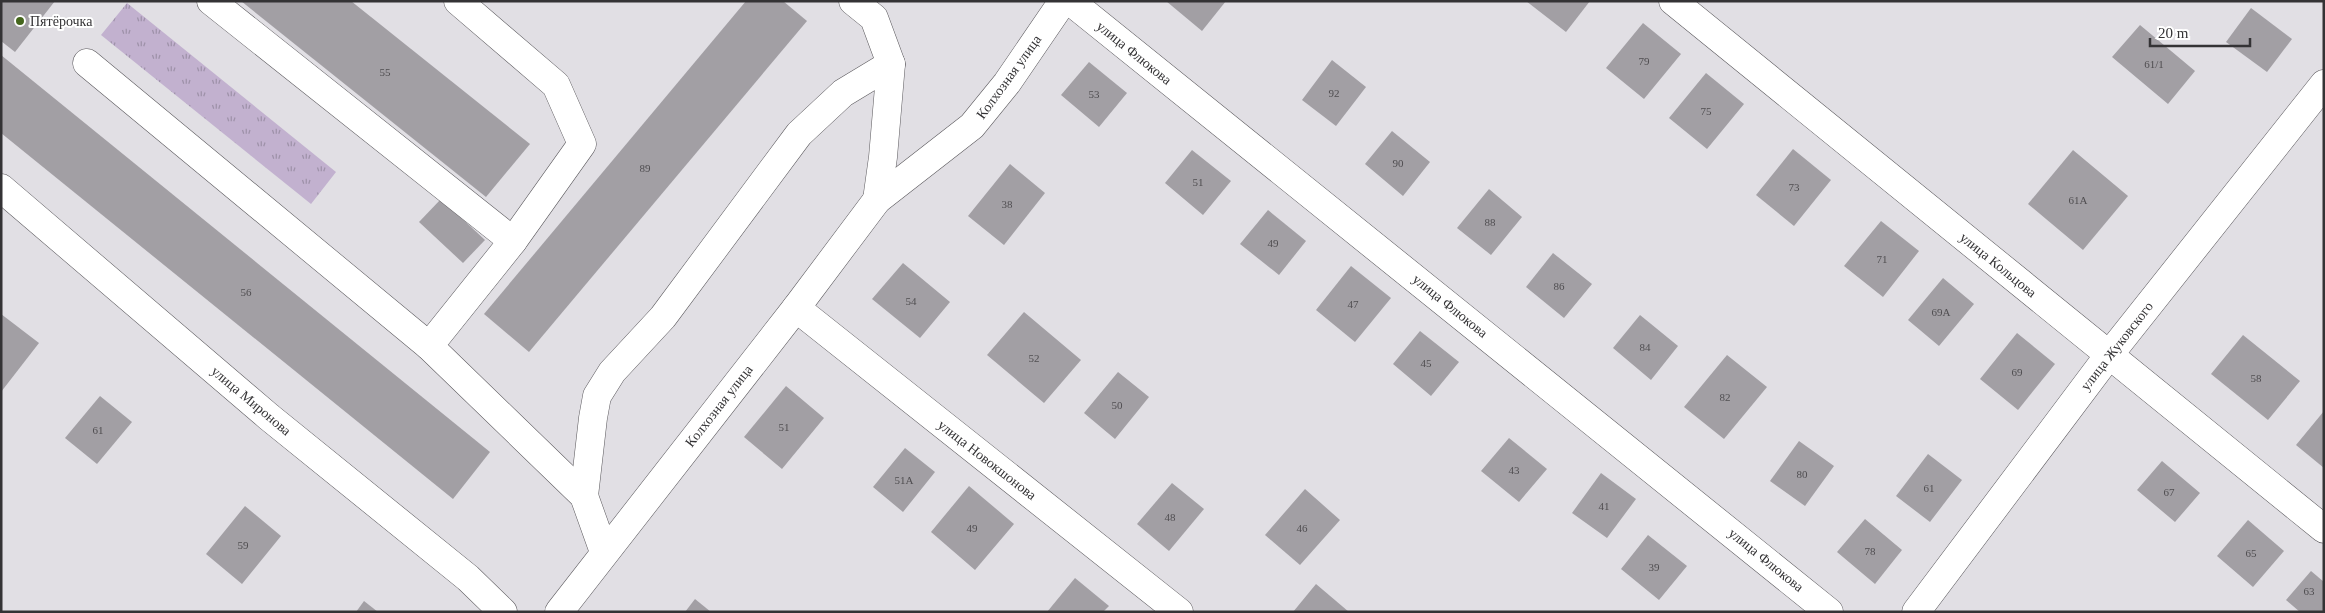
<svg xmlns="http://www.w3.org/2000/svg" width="2325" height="613" viewBox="0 0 2325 613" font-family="'Times New Roman',serif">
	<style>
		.park { fill: url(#park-tufts) }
		.building { fill: #a29fa4 }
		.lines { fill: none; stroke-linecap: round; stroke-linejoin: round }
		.minor-casing { stroke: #5b595d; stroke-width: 29 }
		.minor { stroke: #fff; stroke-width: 28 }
		.poi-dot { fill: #45661d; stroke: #fff; stroke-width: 2 }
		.labels { text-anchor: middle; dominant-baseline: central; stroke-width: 4; stroke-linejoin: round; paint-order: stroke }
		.number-label { font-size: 11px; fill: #504e51 }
		.poi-label { font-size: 14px; fill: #343335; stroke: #fff; text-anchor: start }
		.street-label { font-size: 14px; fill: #343335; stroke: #fff }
	</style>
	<defs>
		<pattern id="park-tufts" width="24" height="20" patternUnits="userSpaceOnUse" patternTransform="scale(1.25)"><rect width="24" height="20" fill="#c2b1cf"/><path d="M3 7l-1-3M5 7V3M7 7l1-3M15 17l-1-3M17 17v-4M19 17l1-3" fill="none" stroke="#9e91a9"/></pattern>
	</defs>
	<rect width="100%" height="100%" fill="#e1dfe4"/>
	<polygon class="park" points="127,3 336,172 311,204 101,35"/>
	<g class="building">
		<polygon points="1,1 55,1 15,52 1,41"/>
		<polygon points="241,1 351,1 530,144 486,197"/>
		<polygon points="746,1 783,1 807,21 529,352 484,314"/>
		<polygon points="1166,1 1226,1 1202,31"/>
		<polygon points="1526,1 1590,1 1566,32"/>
		<polygon points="2251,8 2292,39 2267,72 2226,42"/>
		<polygon points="1643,23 1681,54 1644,99 1606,68"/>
		<polygon points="2140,25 2195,71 2168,104 2112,57"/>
		<polygon points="1,55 490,452 453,499 1,133"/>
		<polygon points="1332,60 1366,87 1336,126 1302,100"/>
		<polygon points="1089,62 1127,93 1099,127 1061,95"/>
		<polygon points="1706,73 1744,104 1707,149 1669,118"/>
		<polygon points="1392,131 1430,162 1403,196 1365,164"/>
		<polygon points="1793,149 1831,180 1794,226 1756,195"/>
		<polygon points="1192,150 1231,181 1203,215 1165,183"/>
		<polygon points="2073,150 2128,196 2083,250 2028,204"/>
		<polygon points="1010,164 1045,193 1004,245 968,216"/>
		<polygon points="1489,189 1522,217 1491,255 1457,228"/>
		<polygon points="441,199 485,240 463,263 419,222"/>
		<polygon points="1268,210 1306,241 1279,275 1240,244"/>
		<polygon points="1881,221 1919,251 1883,297 1844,266"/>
		<polygon points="1553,253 1592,284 1564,318 1526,287"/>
		<polygon points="903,263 950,302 920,338 872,299"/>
		<polygon points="1351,266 1391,298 1355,342 1316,310"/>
		<polygon points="1943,278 1974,304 1939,346 1908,320"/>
		<polygon points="1024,312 1081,360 1044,403 987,355"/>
		<polygon points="1,314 39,343 1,392"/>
		<polygon points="1640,315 1678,346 1651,380 1613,348"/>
		<polygon points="1420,331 1459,362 1431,396 1393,364"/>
		<polygon points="2017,333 2055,364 2018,410 1980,379"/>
		<polygon points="2243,335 2300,381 2268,420 2211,374"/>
		<polygon points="1727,355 1767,387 1724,439 1684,407"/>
		<polygon points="1118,372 1149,397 1115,439 1084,413"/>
		<polygon points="786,386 824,418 782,469 744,437"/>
		<polygon points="100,396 132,422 97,464 65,438"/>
		<polygon points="2324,411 2324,468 2296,445"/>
		<polygon points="1509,438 1547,469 1519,502 1481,471"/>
		<polygon points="1799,441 1834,466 1805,506 1770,481"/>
		<polygon points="905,448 935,472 903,512 873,487"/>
		<polygon points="1928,454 1962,480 1930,522 1896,496"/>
		<polygon points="2162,461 2200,493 2175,522 2137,490"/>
		<polygon points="1601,473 1636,499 1607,538 1572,513"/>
		<polygon points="1172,483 1204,509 1169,551 1137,524"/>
		<polygon points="969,486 1014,524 975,570 931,532"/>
		<polygon points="1305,489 1340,520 1300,565 1265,535"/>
		<polygon points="245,506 281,536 242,584 206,554"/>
		<polygon points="1865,519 1902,550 1875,584 1837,552"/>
		<polygon points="2248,520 2284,551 2253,587 2217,556"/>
		<polygon points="1648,535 1687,566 1659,600 1621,569"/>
		<polygon points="2311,571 2324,582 2324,612 2300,612 2286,600"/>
		<polygon points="1075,578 1109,606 1103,612 1047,612"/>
		<polygon points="1316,584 1349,612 1293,612"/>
		<polygon points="695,599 711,612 685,612"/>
		<polygon points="364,601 378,612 356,612"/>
	</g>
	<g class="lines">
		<defs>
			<g id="minor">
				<polyline points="211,1 513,241 429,346 584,496 604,552"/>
				<polyline points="458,1 556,85 582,144 513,241"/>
				<polyline points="853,1 874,18 891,64 883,157 877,200"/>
				<polyline points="1070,1 1829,612"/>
				<polyline points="1673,1 2324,529"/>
				<polyline points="87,63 429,346"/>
				<polyline points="1,188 269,417 468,578 503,612"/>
				<polyline points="796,308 1179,612"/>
				<polyline points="584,496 593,418 597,396 612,372 663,317 799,134 843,93 891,64"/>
				<polyline points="559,612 796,308 877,200 972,126 1007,83 1063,1"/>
				<polyline points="1916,612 2109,355 2324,84"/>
			</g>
		</defs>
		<use href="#minor" class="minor-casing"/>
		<use href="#minor" class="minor"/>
	</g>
	<circle class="poi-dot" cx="20" cy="21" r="5"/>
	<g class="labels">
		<g class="number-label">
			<text x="1644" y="61">79</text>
			<text x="2154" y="64">61/1</text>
			<text x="385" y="72">55</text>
			<text x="1334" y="93">92</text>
			<text x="1094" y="94">53</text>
			<text x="1706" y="111">75</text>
			<text x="1398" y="163">90</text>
			<text x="645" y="168">89</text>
			<text x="1198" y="182">51</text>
			<text x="1794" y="187">73</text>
			<text x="2078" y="200">61А</text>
			<text x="1007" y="204">38</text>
			<text x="1490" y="222">88</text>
			<text x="1273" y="243">49</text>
			<text x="1882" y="259">71</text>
			<text x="1559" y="286">86</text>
			<text x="246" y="292">56</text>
			<text x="911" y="301">54</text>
			<text x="1353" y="304">47</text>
			<text x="1941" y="312">69А</text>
			<text x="1645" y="347">84</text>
			<text x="1034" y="358">52</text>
			<text x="1426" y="363">45</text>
			<text x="2017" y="372">69</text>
			<text x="2256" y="378">58</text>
			<text x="1725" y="397">82</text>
			<text x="1117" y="405">50</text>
			<text x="784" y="427">51</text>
			<text x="98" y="430">61</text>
			<text x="1514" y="470">43</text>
			<text x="1802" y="474">80</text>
			<text x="904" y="480">51А</text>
			<text x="1929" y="488">61</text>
			<text x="2169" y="492">67</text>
			<text x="1604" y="506">41</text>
			<text x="1170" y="517">48</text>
			<text x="972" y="528">49</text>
			<text x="1302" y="528">46</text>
			<text x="243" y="545">59</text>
			<text x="1870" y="551">78</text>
			<text x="2251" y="553">65</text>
			<text x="1654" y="567">39</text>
			<text x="2309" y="591">63</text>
		</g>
		<g class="poi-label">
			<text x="30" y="21">Пятёрочка</text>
		</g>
		<g class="street-label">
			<text transform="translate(1134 53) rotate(39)">улица Флюкова</text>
			<text transform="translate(1009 77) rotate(-54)">Колхозная улица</text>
			<text transform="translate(1998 265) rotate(39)">улица Кольцова</text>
			<text transform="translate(1450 306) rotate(39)">улица Флюкова</text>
			<text transform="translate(2117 346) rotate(-52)">улица Жуковского</text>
			<text transform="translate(251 401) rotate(40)">улица Миронова</text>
			<text transform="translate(719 406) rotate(-52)">Колхозная улица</text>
			<text transform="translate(987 460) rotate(38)">улица Новокшонова</text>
			<text transform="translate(1766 560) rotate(39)">улица Флюкова</text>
		</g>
	</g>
	<rect width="2325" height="613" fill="none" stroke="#343335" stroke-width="5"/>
	<path d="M2150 38v8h100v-8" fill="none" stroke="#343335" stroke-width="2.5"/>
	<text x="2158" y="38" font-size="15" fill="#343335" stroke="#ffffff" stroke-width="4" paint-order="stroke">20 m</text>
</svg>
